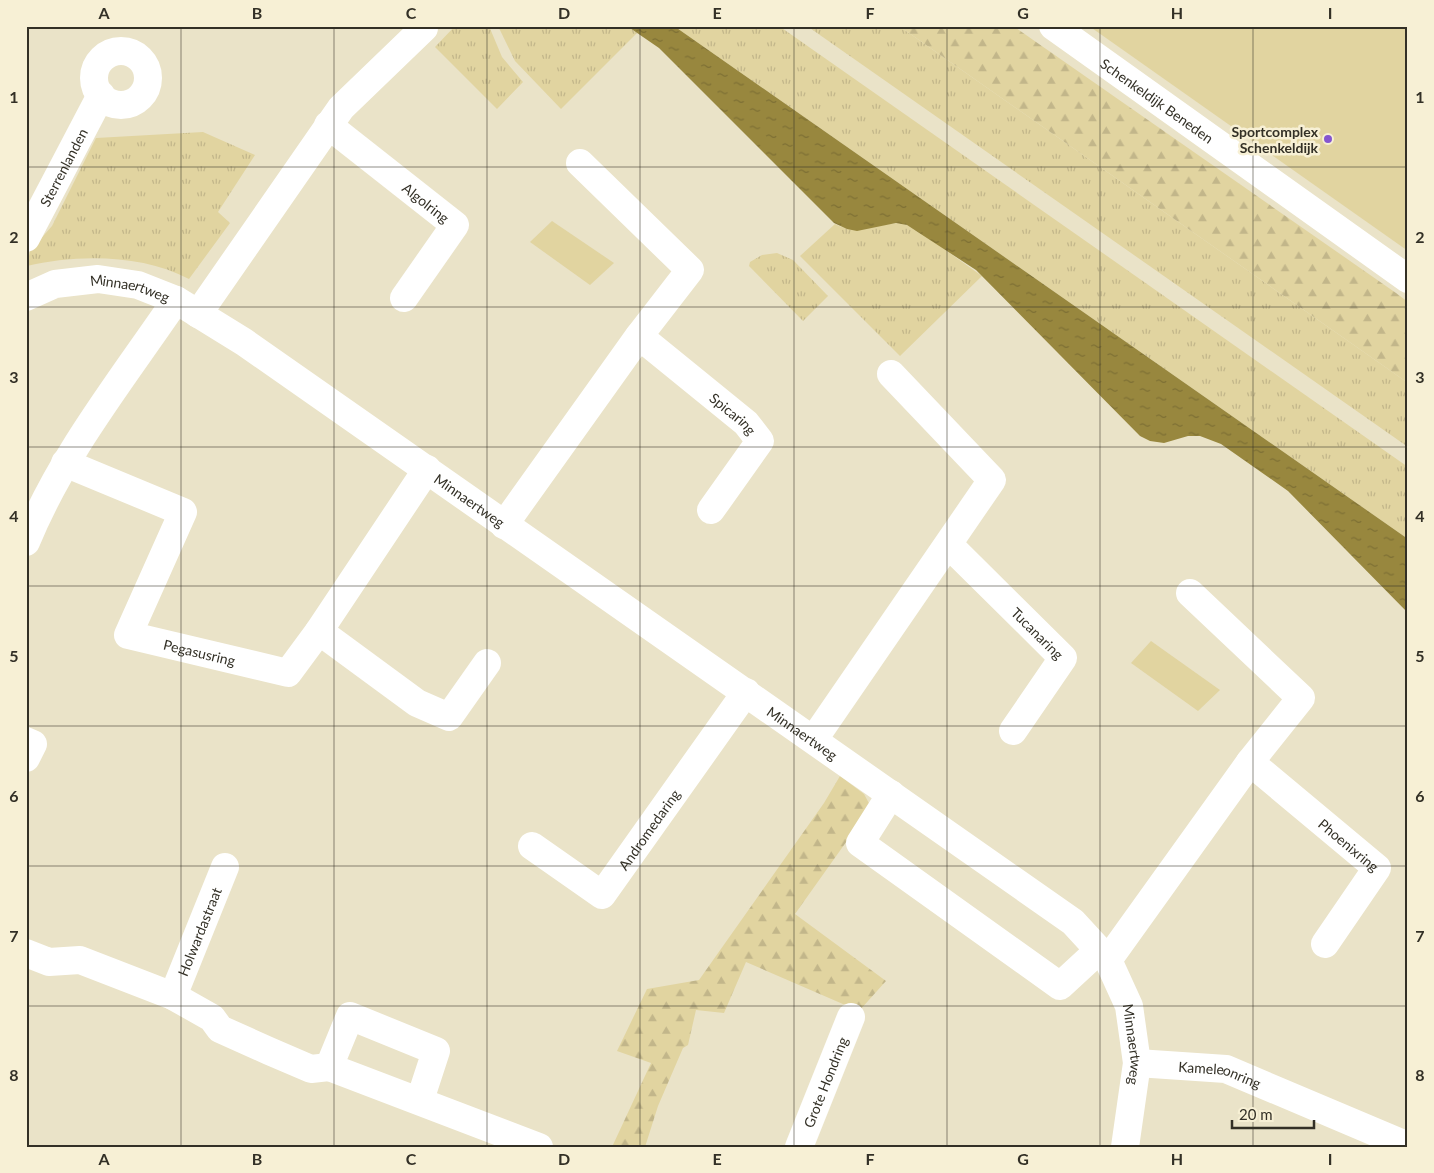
<svg xmlns="http://www.w3.org/2000/svg" width="1434" height="1173" viewBox="0 0 1434 1173" font-family="Lato,sans-serif">
	<style>
		.grass { fill: url(#grass-tufts) }
		.forest { fill: url(#forest-firs) }
		.park { fill: #e1d4a0 }
		.water { fill: url(#water-ripples) }
		.lines { fill: none; stroke-linecap: round; stroke-linejoin: round }
		.minor { stroke: #fff; stroke-width: 28 }
		.grid { fill: none; stroke: #333026; stroke-width: 1; stroke-opacity: 0.55 }
		.poi-dot { fill: #8556cf; stroke: #f7f0d5; stroke-width: 2 }
		.labels { text-anchor: middle; dominant-baseline: central; stroke-width: 5; stroke-linejoin: round; paint-order: stroke }
		.street-label { font-size: 14px; fill: #333026; stroke: #f7f0d5 }
		.poi-label { font-size: 14px; font-weight: bold; fill: #333026; stroke: #f7f0d5; text-anchor: end }
		.neatline { fill: none; stroke: #333026; stroke-width: 2 }
		.grid-label { font-size: 16px; text-anchor: middle; font-weight: bold; fill: #333026 }
	</style>
	<defs>
		<pattern id="grass-tufts" width="24" height="20" patternUnits="userSpaceOnUse" patternTransform="scale(1.25)"><rect width="24" height="20" fill="#e1d4a0"/><path d="M3 7l-1-3M5 7V3M7 7l1-3M15 17l-1-3M17 17v-4M19 17l1-3" fill="none" stroke="#c2b68a"/></pattern>
		<pattern id="forest-firs" width="22" height="20" patternUnits="userSpaceOnUse" patternTransform="scale(1.25)"><rect width="22" height="20" fill="#e1d4a0"/><path d="M5 1l3.5 6h-7zM16 11l3.5 6h-7z" fill="#c2b68a"/></pattern>
		<pattern id="water-ripples" width="26" height="14" patternUnits="userSpaceOnUse" patternTransform="scale(1.25)"><rect width="26" height="14" fill="#98873e"/><path d="M2 4q2-2 4 0t4 0M15 11q2-2 4 0t4 0" fill="none" stroke="#7d6f34"/></pattern>
	</defs>
	<rect width="100%" height="100%" fill="#eae3c8"/>
	<g class="grass">
		<polygon points="455,26 489,26 502,57 523,82 497,109 435,47"/>
		<polygon points="498,26 627,26 637,33 561,109 515,61"/>
		<polygon points="674,26 779,26 1408,467 1408,539"/>
		<polygon points="807,26 899,26 1408,383 1408,447"/>
		<path d="M203,132L255,155L218,212L230,223L189,279C142,254 77,254 27,266L30,251L52,226L96,138Z"/>
		<path d="M901,223L913,227L982,276L900,356L800,256L835,224C858,236 878,223 901,223Z"/>
		<polygon points="777,253 793,260 828,296 803,321 749,266 750,262 762,255"/>
	</g>
	<g class="forest">
		<polygon points="899,26 1013,26 1396,293 1408,302 1408,383"/>
		<polygon points="840,776 864,794 871,807 795,914 886,981 859,1011 746,962 724,1013 696,1010 688,1045 683,1048 658,1106 645,1147 612,1147 651,1063 617,1051 647,989 699,980 824,803"/>
	</g>
	<g class="park">
		<polygon points="1089,26 1408,26 1408,251"/>
		<polygon points="552,221 614,263 590,285 530,242"/>
		<polygon points="1151,641 1220,690 1198,711 1131,663"/>
	</g>
	<polygon class="water" points="627,26 674,26 1408,539 1408,613 1288,491 1221,444 1200,436 1188,436 1164,443 1150,441 1140,436 976,270 907,225 896,223 857,231 847,229 834,223 659,48"/>
	<g class="lines">
		<g class="minor">
			<path id="s1" d="M1053,26L1408,279"/>
			<circle cx="121" cy="78" r="27"/>
			<path id="s2" d="M328,125L455,225L404,298"/>
			<path id="s3" d="M26,238L101,95"/>
			<path id="s4" d="M26,297L55,284L98,279L138,285L176,300L244,342L1073,922L1108,960L1129,1006L1137,1063L1125,1147"/>
			<polyline points="198,314 341,108 424,28"/>
			<path id="s5" d="M639,336L746,423L760,441L711,510"/>
			<path id="s6" d="M65,463L183,512L128,635L288,673L319,631L427,469"/>
			<polyline points="504,525 639,336 690,270 580,163"/>
			<path d="M26,542C62,454 123,378 176,300"/>
			<path id="s7" d="M949,545L1063,658L1013,731"/>
			<polyline points="319,631 417,703 449,717 487,663"/>
			<polyline points="814,739 992,480 891,374"/>
			<polyline points="26,741 33,744 26,758"/>
			<path id="s8" d="M1250,762L1377,868L1325,944"/>
			<polyline points="891,794 860,843 1060,986 1099,950"/>
			<path id="s9" d="M532,846L602,895L746,692"/>
			<path id="s10" d="M26,953L49,962L80,960L173,996L225,867"/>
			<polyline points="1108,960 1250,762 1301,698 1190,593"/>
			<polyline points="173,996 212,1018 220,1029 269,1051 311,1069 329,1067"/>
			<path id="s11" d="M1137,1063L1226,1069L1408,1146"/>
			<polyline points="420,1100 436,1051 350,1016 329,1067 539,1147"/>
			<path id="s12" d="M799,1147L851,1017"/>
		</g>
	</g>
	<path class="grid" d="M181,26V1147M334,26V1147M487,26V1147M640,26V1147M794,26V1147M947,26V1147M1100,26V1147M1253,26V1147M26,167H1408M26,307H1408M26,447H1408M26,586H1408M26,726H1408M26,866H1408M26,1006H1408"/>
	<circle class="poi-dot" cx="1328" cy="139" r="5"/>
	<g class="labels">
		<g class="street-label">
			<text stroke="none"><textPath href="#s1" startOffset="128">Schenkeldijk Beneden</textPath></text>
			<text stroke="none"><textPath href="#s3" startOffset="80">Sterrenlanden</textPath></text>
			<text stroke="none"><textPath href="#s2" startOffset="125">Algolring</textPath></text>
			<text stroke="none"><textPath href="#s4" startOffset="108">Minnaertweg</textPath></text>
			<text stroke="none"><textPath href="#s5" startOffset="122">Spicaring</textPath></text>
			<text stroke="none"><textPath href="#s4" startOffset="512">Minnaertweg</textPath></text>
			<text stroke="none"><textPath href="#s7" startOffset="125">Tucanaring</textPath></text>
			<text stroke="none"><textPath href="#s6" startOffset="336">Pegasusring</textPath></text>
			<text stroke="none"><textPath href="#s4" startOffset="918">Minnaertweg</textPath></text>
			<text stroke="none"><textPath href="#s9" startOffset="166">Andromedaring</textPath></text>
			<text stroke="none"><textPath href="#s8" startOffset="129">Phoenixring</textPath></text>
			<text stroke="none"><textPath href="#s10" startOffset="225">Holwardastraat</textPath></text>
			<text stroke="none"><textPath href="#s4" startOffset="1389">Minnaertweg</textPath></text>
			<text stroke="none"><textPath href="#s11" startOffset="84">Kameleonring</textPath></text>
			<text stroke="none"><textPath href="#s12" startOffset="70">Grote Hondring</textPath></text>
		</g>
		<g class="poi-label">
			<text x="1318" y="131">Sportcomplex<tspan x="1318" dy="16">Schenkeldijk</tspan></text>
		</g>
	</g>
	<rect width="1434" height="1173" fill="none" stroke="#f7f0d5" stroke-width="55"/>
	<path d="M1232 1120v8h82v-8" fill="none" stroke="#333026" stroke-width="2.5"/>
	<text x="1239" y="1120" font-size="15" fill="#333026" stroke="#f7f0d5" stroke-width="4" paint-order="stroke">20 m</text>
	<rect x="28" y="28" width="1378" height="1118" class="neatline"/>
	<g class="grid-label">
		<text x="104" y="19">A</text>
		<text x="257" y="19">B</text>
		<text x="411" y="19">C</text>
		<text x="564" y="19">D</text>
		<text x="717" y="19">E</text>
		<text x="870" y="19">F</text>
		<text x="1023" y="19">G</text>
		<text x="1177" y="19">H</text>
		<text x="1330" y="19">I</text>
		<text x="14" y="103">1</text>
		<text x="1420" y="103">1</text>
		<text x="14" y="243">2</text>
		<text x="1420" y="243">2</text>
		<text x="14" y="383">3</text>
		<text x="1420" y="383">3</text>
		<text x="14" y="522">4</text>
		<text x="1420" y="522">4</text>
		<text x="14" y="662">5</text>
		<text x="1420" y="662">5</text>
		<text x="14" y="802">6</text>
		<text x="1420" y="802">6</text>
		<text x="14" y="942">7</text>
		<text x="1420" y="942">7</text>
		<text x="14" y="1081">8</text>
		<text x="1420" y="1081">8</text>
		<text x="104" y="1165">A</text>
		<text x="257" y="1165">B</text>
		<text x="411" y="1165">C</text>
		<text x="564" y="1165">D</text>
		<text x="717" y="1165">E</text>
		<text x="870" y="1165">F</text>
		<text x="1023" y="1165">G</text>
		<text x="1177" y="1165">H</text>
		<text x="1330" y="1165">I</text>
	</g>
</svg>
